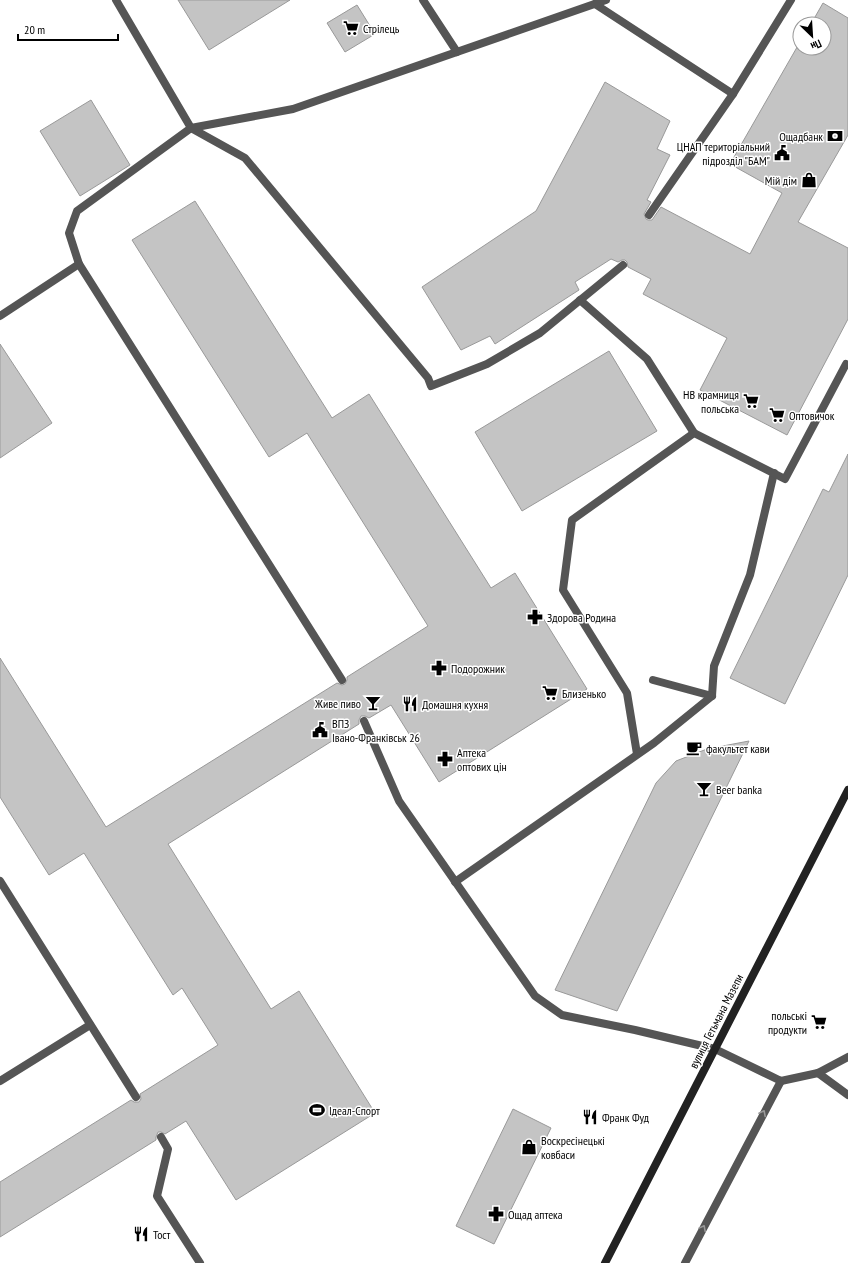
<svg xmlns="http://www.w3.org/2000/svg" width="848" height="1263" viewBox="0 0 848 1263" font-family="'PT Sans Narrow',sans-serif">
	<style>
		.building { fill: #c4c4c4; stroke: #999 }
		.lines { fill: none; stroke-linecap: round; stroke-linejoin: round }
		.service { stroke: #555; stroke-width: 8 }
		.secondary { stroke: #222; stroke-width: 8 }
		.oneway { stroke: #999 }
		.labels { text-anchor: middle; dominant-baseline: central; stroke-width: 3; stroke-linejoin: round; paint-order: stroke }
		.poi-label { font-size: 12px; fill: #000; stroke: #fff; text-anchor: start }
		.street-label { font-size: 12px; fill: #000; stroke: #fff }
	</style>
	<rect width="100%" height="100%" fill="#fff"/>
	<g class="building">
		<polygon points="178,0 290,0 209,50"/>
		<polygon points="823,3 848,18 848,135 798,222 848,248 848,319 787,435 700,390 727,338 643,294 651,279 628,267 627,262 625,260 622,260 618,262 611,259 575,282 579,290 495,344 490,336 461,350 422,287 536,211 605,82 670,121 657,149 670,155 647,200 651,202 644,214 646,219 648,220 652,220 661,207 750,254 782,193 730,164 800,42 800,48 824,48 824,24 811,24"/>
		<polygon points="357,5 375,34 345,52 327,23"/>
		<polygon points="91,100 130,165 80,196 40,131"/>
		<polygon points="195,201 332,418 369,394 491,588 515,573 587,689 439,782 391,705 369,718 365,716 361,716 359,720 359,724 168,844 271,1009 299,991 375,1113 236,1200 186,1121 165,1134 161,1132 158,1132 156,1137 156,1140 0,1237 0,1182 131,1100 134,1102 139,1102 141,1099 140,1094 218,1045 182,988 173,995 84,853 49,875 0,797 0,658 106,827 337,683 342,685 345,684 347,680 347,677 428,626 307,433 269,457 132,240"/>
		<polygon points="0,344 52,423 0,458"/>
		<polygon points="609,351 657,431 522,511 475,432"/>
		<polygon points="848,454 848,575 785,704 730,678 823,489 829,492"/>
		<polygon points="749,741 617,1011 555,990 656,783 676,761 707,749"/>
		<polygon points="513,1109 551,1128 494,1244 456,1226"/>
	</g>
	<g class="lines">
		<g class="service">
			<polyline points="116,0 191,128 77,211 69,233 79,264 342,680"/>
			<polyline points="423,0 457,52"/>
			<polyline points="595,4 733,94 791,0"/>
			<polyline points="191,128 245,158 428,378 431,386 487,364 540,333 623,265"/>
			<polyline points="191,128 293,109 606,0"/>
			<polyline points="649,215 733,94"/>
			<polyline points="580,300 647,359 694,433"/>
			<polyline points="0,316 79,264"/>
			<polyline points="712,696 714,666 750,575 774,473"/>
			<polyline points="364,721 399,801 535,996 562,1015 635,1030 715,1049 781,1081 818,1073 848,1057"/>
			<polyline points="637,754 627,693 563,590 572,520 694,433 785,479 846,364"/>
			<polyline points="0,881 136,1097"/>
			<polyline points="455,882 654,743 712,696 653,680"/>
			<polyline points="818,1073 848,1095"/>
			<polyline points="0,1081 90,1025"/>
			<polyline points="161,1137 168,1149 157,1196 200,1263"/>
			<polyline points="685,1263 781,1081"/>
		</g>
		<polyline class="secondary" points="605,1263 848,790"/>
	</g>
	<defs><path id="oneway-chevron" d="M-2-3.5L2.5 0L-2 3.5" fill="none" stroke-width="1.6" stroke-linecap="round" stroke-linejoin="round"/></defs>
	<g class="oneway">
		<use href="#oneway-chevron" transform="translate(763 1113) rotate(-62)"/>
		<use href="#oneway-chevron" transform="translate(703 1228) rotate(-62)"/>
	</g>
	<defs>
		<symbol id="supermarket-bare" viewBox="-9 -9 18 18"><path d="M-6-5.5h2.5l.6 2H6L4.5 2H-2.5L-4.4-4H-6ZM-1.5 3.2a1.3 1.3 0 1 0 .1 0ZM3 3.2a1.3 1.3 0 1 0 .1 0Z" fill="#000" stroke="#fff" stroke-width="2.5" paint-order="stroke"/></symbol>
		<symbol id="bank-bare" viewBox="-9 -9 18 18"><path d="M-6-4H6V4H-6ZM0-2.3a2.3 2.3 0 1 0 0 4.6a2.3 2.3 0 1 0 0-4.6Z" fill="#000" stroke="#fff" stroke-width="2.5" paint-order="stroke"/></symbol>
		<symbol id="civic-bare" viewBox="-9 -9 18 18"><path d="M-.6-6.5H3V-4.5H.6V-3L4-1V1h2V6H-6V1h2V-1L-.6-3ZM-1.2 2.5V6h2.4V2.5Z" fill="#000" stroke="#fff" stroke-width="2.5" paint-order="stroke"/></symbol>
		<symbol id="shop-bare" viewBox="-9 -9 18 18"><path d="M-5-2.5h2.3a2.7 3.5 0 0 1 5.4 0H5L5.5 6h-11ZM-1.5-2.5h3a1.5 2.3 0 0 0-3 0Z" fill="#000" stroke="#fff" stroke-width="2.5" paint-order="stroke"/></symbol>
		<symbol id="pharmacy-bare" viewBox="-9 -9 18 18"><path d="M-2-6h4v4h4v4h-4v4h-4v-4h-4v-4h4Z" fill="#000" stroke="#fff" stroke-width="2.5" paint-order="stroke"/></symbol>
		<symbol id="bar-bare" viewBox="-9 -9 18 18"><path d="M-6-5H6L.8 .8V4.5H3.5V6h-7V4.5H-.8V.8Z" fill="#000" stroke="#fff" stroke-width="2.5" paint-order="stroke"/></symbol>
		<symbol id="restaurant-bare" viewBox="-9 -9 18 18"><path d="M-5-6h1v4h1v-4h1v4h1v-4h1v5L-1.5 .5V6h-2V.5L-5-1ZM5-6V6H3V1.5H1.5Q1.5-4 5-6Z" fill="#000" stroke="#fff" stroke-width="2.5" paint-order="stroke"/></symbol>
		<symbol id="cafe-bare" viewBox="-9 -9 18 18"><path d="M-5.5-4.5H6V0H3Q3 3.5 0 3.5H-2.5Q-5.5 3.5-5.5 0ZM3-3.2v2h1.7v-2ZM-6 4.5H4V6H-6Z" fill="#000" stroke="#fff" stroke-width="2.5" paint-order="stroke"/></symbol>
		<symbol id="stadium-bare" viewBox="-9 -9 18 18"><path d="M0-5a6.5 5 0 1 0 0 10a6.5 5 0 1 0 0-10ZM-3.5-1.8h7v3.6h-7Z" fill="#000" stroke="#fff" stroke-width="2.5" paint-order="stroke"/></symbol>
	</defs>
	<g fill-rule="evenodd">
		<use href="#supermarket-bare" x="340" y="17" width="22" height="22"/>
		<use href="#bank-bare" x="824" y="125" width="22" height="22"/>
		<use href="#civic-bare" x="771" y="142" width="22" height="22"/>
		<use href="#shop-bare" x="798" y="169" width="22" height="22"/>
		<use href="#supermarket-bare" x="740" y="390" width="22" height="22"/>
		<use href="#supermarket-bare" x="766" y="404" width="22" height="22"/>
		<use href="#pharmacy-bare" x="524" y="606" width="22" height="22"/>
		<use href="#pharmacy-bare" x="428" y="657" width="22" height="22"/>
		<use href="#supermarket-bare" x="539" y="682" width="22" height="22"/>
		<use href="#bar-bare" x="362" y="692" width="22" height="22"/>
		<use href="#restaurant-bare" x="399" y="693" width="22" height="22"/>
		<use href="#civic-bare" x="309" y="719" width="22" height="22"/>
		<use href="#cafe-bare" x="683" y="737" width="22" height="22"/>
		<use href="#pharmacy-bare" x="434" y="748" width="22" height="22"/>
		<use href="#bar-bare" x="693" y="778" width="22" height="22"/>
		<use href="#supermarket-bare" x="808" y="1011" width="22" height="22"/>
		<use href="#stadium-bare" x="306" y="1099" width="22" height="22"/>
		<use href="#restaurant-bare" x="579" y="1106" width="22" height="22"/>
		<use href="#shop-bare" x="518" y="1136" width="22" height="22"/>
		<use href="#pharmacy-bare" x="485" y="1203" width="22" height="22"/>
		<use href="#restaurant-bare" x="130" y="1223" width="22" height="22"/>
	</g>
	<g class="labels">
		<g class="poi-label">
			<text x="363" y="28">Стрілець</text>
			<text x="823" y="136" text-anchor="end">Ощадбанк</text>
			<text x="770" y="146" text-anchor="end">ЦНАП територіальний<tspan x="770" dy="14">підрозділ "БАМ"</tspan></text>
			<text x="797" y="180" text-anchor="end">Мій дім</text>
			<text x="739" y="394" text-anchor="end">НВ крамниця<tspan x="739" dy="14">польська</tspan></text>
			<text x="789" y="415">Оптовичок</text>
			<text x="547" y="617">Здорова Родина</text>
			<text x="451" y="668">Подорожник</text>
			<text x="562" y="693">Близенько</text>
			<text x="361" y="703" text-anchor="end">Живе пиво</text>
			<text x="422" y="704">Домашня кухня</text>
			<text x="332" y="723">ВПЗ<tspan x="332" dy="14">Івано-Франківськ 26</tspan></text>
			<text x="706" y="748">факультет кави</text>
			<text x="457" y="752">Аптека<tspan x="457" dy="14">оптових цін</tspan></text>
			<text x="716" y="789">Beer banka</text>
			<text x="807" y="1015" text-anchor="end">польські<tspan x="807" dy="14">продукти</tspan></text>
			<text x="329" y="1110">Ідеал-Спорт</text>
			<text x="602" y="1117">Франк Фуд</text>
			<text x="541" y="1140">Воскресінецькі<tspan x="541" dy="14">ковбаси</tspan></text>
			<text x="508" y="1214">Ощад аптека</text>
			<text x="153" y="1234">Тост</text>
		</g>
		<g class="street-label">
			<text transform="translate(716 1021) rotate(-63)">вулиця Гетьмана Мазепи</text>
		</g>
	</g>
	<g transform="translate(812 36) rotate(155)"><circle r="19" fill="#ffffff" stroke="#999999"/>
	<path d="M0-3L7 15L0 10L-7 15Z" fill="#000000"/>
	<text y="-6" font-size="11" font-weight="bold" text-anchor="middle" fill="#000000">Пн</text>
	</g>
	<path d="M18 34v6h100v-6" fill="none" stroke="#000000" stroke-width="2"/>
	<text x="24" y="34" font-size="12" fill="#000000" stroke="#ffffff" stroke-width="3" paint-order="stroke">20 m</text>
</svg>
